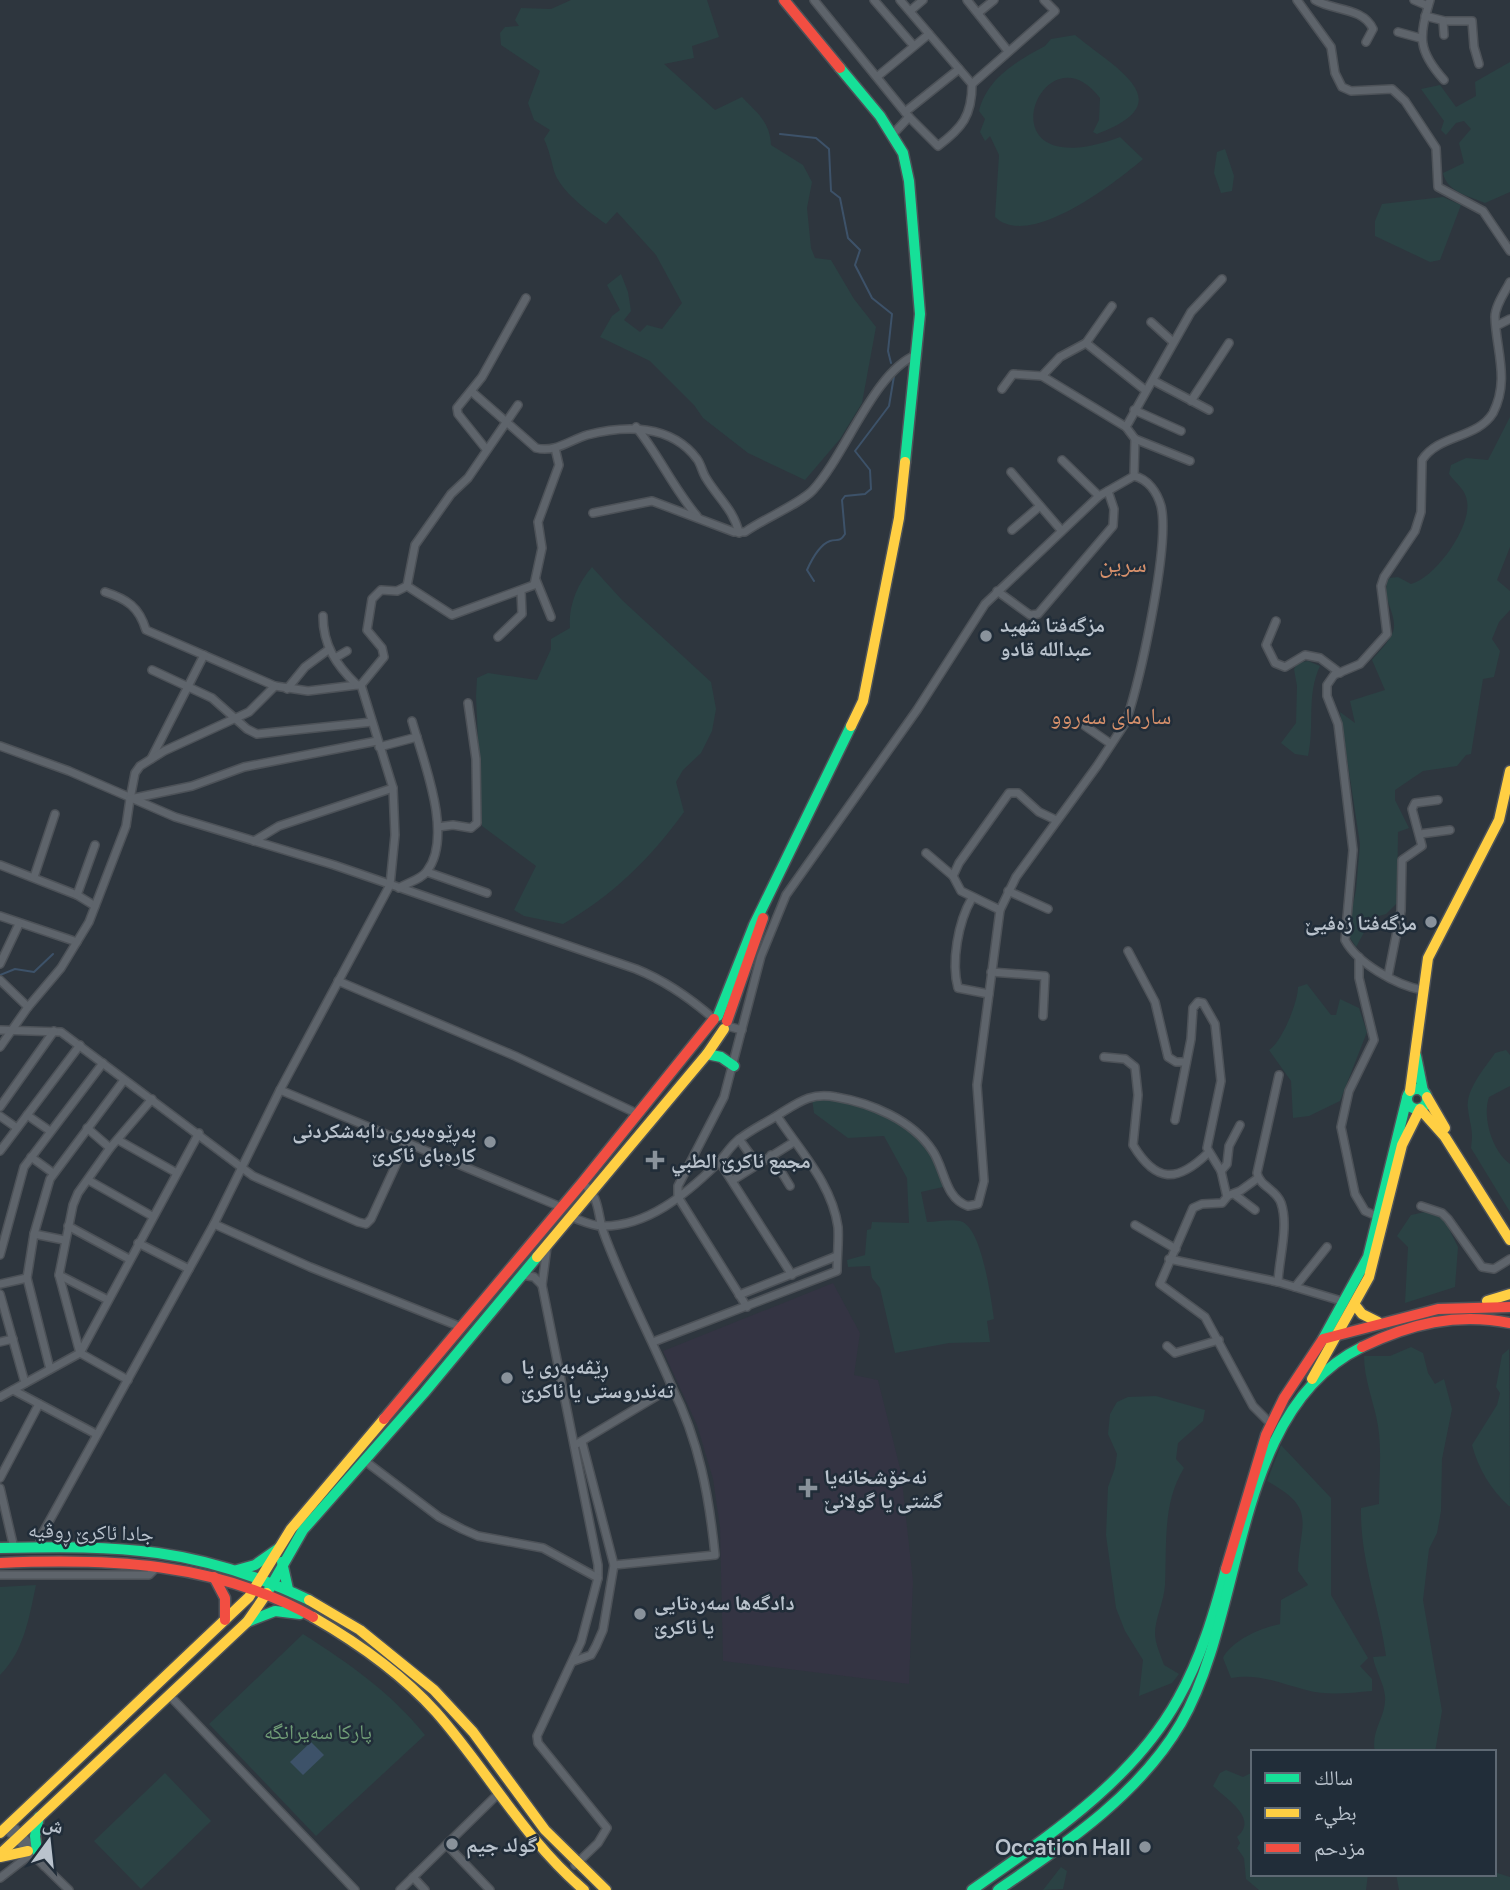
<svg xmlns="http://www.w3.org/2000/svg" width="1510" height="1890" viewBox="0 0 1510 1890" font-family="Manrope,'Noto Naskh Arabic',sans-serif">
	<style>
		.medical { fill: #343443 }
		.green { fill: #2b4244 }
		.water { fill: #3d5269 }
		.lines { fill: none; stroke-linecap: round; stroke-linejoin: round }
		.stream { stroke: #3d5269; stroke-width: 2 }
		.street-casing { stroke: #4d5258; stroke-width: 10 }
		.fast-casing { stroke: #4d5258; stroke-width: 13 }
		.slow-casing { stroke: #4d5258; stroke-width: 13 }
		.jam-casing { stroke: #4d5258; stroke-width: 13 }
		.street { stroke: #5e646b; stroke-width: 7 }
		.fast { stroke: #16e098; stroke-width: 10 }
		.slow { stroke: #ffcf43; stroke-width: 10 }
		.jam { stroke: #f24e42; stroke-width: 10 }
		.poi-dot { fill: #89929b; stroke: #212d39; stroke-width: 2.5 }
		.labels { text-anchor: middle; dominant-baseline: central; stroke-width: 5; stroke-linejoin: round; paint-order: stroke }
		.poi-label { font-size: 21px; font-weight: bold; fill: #bac3cd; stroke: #212d39; text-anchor: start }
		.street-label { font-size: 21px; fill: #bac3cd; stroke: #212d39 }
		.park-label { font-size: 21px; fill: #719e77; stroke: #212d39 }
		.neighbourhood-label { font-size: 23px; fill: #d6906b; stroke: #212d39 }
		.quarter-label { font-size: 24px; fill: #d6906b; stroke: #212d39 }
	</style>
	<rect width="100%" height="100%" fill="#2e363e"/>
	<polygon class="medical" points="833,1283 860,1333 854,1375 878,1380 901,1472 913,1581 909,1684 723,1661 720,1527 713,1479 697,1425 663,1351"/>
	<g class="green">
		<path d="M571,0H707L719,37L692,46L694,58L664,64L715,110L742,97C756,112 770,121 771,145L803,165L812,182L807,208L811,248L815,258L831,260L854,299L876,327L862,403L840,439L805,480L748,453L703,418L694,405L650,361L600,337L612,316L620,310L607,285L621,274L628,292L631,311L624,320L640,332L647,325L662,329L682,303L656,255L617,212L606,224C589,212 560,191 554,171C551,159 549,150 544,139L550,130L534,120L528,103L540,71L501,45L500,33L505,27L519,26L515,20L521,8L551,9Z"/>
		<path d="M1075,35C1116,69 1183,102 1097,134L1093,132L1099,120L1100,98C1042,21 976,191 1120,137L1143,159C1115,183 1029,250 995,217L999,155L990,136L985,141L980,132L985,119L979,111C987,78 1017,61 1045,46L1051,39Z"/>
		<path d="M1510,62V192L1485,203C1469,196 1447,192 1443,173L1464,163L1459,143L1471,129L1464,121L1456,123L1446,135L1441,130L1444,121L1421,89L1440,85L1456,107L1476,96L1475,82Z"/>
		<polygon points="1225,149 1234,176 1232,191 1221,193 1214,173 1217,152"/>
		<polygon points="1443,197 1461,205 1440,260 1430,262 1375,236 1375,221 1382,204"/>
		<path d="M1510,417V547L1497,580L1510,591V610L1499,622L1492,639L1500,651L1494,677L1483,679L1471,754L1466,755L1457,766L1423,771L1395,790V800L1409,828L1398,832L1397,903L1386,914L1372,918L1356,947L1347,933L1356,890L1360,844L1340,712L1355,723L1350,701L1385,690L1372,660C1379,651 1393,639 1394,627C1395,610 1380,596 1389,578L1398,577L1411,584C1435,578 1472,527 1467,501C1465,488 1456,484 1449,474L1451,465L1466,458L1488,460Z"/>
		<path d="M592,567L622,600L711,682L716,709L712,731L701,753L683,770L676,782L684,812C651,858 612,896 563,924L524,916L514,910L536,866L482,826L476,696L477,678L488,673L537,680L551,649V639L570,628C568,607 577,584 592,567Z"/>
		<path d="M1308,661L1320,666C1306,696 1315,725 1308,756L1295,754L1281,743L1296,723L1297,686L1294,669L1298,663Z"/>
		<path d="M1307,984L1331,1015H1336L1340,999L1359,1008L1367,1032L1340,1101L1309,1116L1293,1118L1291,1081L1269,1050C1282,1042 1298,1002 1298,987Z"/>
		<path d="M1506,1050L1510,1055V1086L1489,1097C1482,1117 1492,1151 1510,1164V1212L1471,1148C1474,1130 1470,1126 1468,1109C1465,1090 1485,1068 1495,1053Z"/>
		<path d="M812,1099C852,1100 904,1118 930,1151C937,1160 939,1176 943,1187L921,1192L927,1222C937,1222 950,1219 960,1221C982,1226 991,1299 994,1319L987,1321L990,1342L949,1343L895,1353L880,1288L872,1278L870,1266L848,1267L847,1260L865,1255L867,1230L871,1229L872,1222L909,1223L907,1178L884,1136L848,1138L814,1113Z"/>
		<polygon points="1425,1212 1443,1217 1458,1247 1455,1287 1405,1303 1408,1247 1397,1236 1411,1215"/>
		<path d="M1411,1347L1423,1353L1428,1373L1435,1384L1444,1379L1452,1409L1442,1459L1441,1511L1437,1533L1429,1549L1423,1600L1442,1711L1435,1752H1375C1370,1731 1387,1716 1385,1696C1384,1683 1375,1670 1373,1657L1386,1656C1379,1604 1360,1561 1361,1508L1379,1504C1379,1478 1382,1452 1378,1426C1374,1402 1364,1380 1364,1356H1390Z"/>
		<path d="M1509,1349L1510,1506H1509C1491,1490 1478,1468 1472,1445L1497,1405L1500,1393L1496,1387L1502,1355Z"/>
		<path d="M1156,1396L1205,1410L1203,1421L1178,1443L1176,1459L1184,1468C1162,1503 1167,1547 1165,1585C1164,1602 1155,1618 1155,1634C1155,1643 1161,1656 1164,1665L1179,1674L1172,1683L1139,1696L1143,1660L1125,1631L1116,1608L1106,1535L1108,1487L1115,1468L1117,1454L1108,1434L1110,1414L1117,1402L1128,1397Z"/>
		<path d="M1281,1445L1331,1498V1595L1368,1658L1360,1666L1372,1679V1691C1349,1693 1328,1696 1306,1690C1279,1683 1259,1673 1231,1678L1223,1658C1232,1640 1261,1628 1280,1624L1281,1600L1308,1585L1298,1571C1299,1523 1319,1509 1267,1481Z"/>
		<path d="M36,1585C29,1618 24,1651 0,1675V1587Z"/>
		<path d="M303,1634C350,1664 390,1692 425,1735L316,1836L209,1724Z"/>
		<path d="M1226,1770L1243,1777L1253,1772V1874H1368L1366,1890H1259L1246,1879L1244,1858L1237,1848L1240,1843L1237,1837C1259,1818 1227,1800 1213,1786L1220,1773Z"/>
		<polygon points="165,1773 211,1821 141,1889 94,1841"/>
		<polygon points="1061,1867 1067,1871 1063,1889 1043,1890"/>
		<polygon points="1494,1872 1510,1877 1510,1890 1399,1890 1396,1874"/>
	</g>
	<polygon class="water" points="311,1742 324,1755 303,1775 290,1762"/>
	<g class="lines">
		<g class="stream">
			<polyline points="780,134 816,138 829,149 831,191 840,198 848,238 860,250 855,265 872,298 892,314 888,351 891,363"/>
			<path d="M814,581L807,570C811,561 819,545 830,541C838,539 840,542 845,534L842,500L845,496L865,494L871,489L870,470L855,451L889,406L894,376"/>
			<polyline points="0,975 15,969 34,972 53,954"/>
		</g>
		<defs>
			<g id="street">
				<path d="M814,0L909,117L938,146C962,128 972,116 972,84L900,0"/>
				<polyline points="874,0 913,45"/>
				<polyline points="967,0 1008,51"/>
				<polyline points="1297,0 1331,47 1335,73 1342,87 1351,91 1392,89 1405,101 1436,148 1438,187 1483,211 1510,251"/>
				<path d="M1315,0C1333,11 1363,7 1373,29L1366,42"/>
				<polyline points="1414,0 1428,6"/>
				<path d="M1430,0C1419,37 1417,50 1444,80"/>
				<polyline points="910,11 923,0"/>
				<polyline points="978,13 994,0"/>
				<polyline points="1425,16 1445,21 1472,21 1474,47 1479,64"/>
				<polyline points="1443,21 1444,35"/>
				<polyline points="1398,32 1420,38"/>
				<polyline points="878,76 929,34"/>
				<polyline points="972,84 1055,11 1044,0"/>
				<polyline points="905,112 959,69"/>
				<polyline points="893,134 909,117"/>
				<polyline points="1151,322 1173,342"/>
				<polyline points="1498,325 1510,319"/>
				<polyline points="1086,343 1112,306"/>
				<polyline points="1042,376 1060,357 1086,343 1145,390"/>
				<polyline points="1154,381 1209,410"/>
				<polyline points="1002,389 1013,374 1042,376 1126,427 1135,439 1134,476"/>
				<path d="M471,391L536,448C555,453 570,440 587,435C625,425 671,424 697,459C701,464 702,472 706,478C718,498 734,510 739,533"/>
				<polyline points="1191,401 1229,343"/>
				<polyline points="1134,410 1181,431"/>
				<path d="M636,427C659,455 673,488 697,516"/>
				<polyline points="1126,427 1191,312 1222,279"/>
				<polyline points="1135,439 1190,461"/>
				<polyline points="486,449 458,414 457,408 482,377 526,298"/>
				<polyline points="1062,460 1099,496"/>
				<polyline points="1011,472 1061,530"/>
				<path d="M593,513L652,501L734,532H745C763,519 800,504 813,490C846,454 874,372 916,355"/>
				<polyline points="1012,530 1040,506"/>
				<polyline points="536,580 551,617"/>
				<polyline points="407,586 452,615 534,585 542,548 538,522 559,465 555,448"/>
				<polyline points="997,591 1030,615 1038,614 1113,526 1114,509 1108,491"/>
				<path d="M105,592C127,599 139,607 146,630L275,686L308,691L357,685"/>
				<polyline points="1276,621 1266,645 1275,663 1285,667 1305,655 1320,658 1340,673"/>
				<polyline points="498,637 522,614 521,591"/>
				<polyline points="335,658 347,651"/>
				<polyline points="152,670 212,698 247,729 257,734 372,722"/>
				<polyline points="361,685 384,657 382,648 367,630 372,599 381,590 397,591 407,586 415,545 451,494 468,478 518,405"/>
				<polyline points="287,689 305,667 328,650"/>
				<polyline points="1085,726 1111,744"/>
				<path d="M0,746L69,771L175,817L334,865L636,969C666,981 690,998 714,1019"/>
				<polyline points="379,747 417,737"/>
				<polyline points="151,759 204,655"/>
				<polyline points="130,799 135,773 140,766 164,751 249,712 275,686"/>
				<polyline points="438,827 453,825 471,828 477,823 476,759 468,703"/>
				<polyline points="1420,834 1450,830"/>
				<polyline points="254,841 279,826 393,788"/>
				<polyline points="926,853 953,876"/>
				<polyline points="0,865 77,895 95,906"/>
				<polyline points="427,872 487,893"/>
				<polyline points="34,877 55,814"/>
				<path d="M399,888C408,882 421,880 427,871C454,836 423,760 412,721"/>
				<polyline points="1008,891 1048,909"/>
				<polyline points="77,895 95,845"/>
				<path d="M972,898C958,922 951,962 958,988L989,994"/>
				<polyline points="1000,910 961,891 953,876 959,863 1009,793 1018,793 1039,812 1056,820"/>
				<polyline points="0,916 77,942"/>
				<polyline points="1128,951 1155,1002 1168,1057 1176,1062 1186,1062"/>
				<polyline points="1359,957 1359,978 1374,1040 1349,1091 1341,1127 1355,1194 1365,1211 1379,1217"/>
				<polyline points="0,964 19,924"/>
				<polyline points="991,972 1045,976 1043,1016"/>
				<polyline points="1388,976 1401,911 1402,860 1422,846 1412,809 1415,803 1438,800"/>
				<polyline points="0,980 28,1007"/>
				<polyline points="338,981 515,1056 638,1114"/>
				<path d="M1422,990C1396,985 1357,963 1345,940L1353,850L1338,724L1327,696V685L1334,675L1360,664L1387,634L1381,586L1384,577L1415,531L1421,512L1422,460C1439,434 1477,439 1493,413C1510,380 1496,350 1495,317C1495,306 1505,292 1510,282"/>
				<polyline points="727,1026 742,1030"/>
				<polyline points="0,1030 61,1032 253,1176 358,1222 366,1224 371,1219 406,1143"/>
				<polyline points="0,1047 28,1007 61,968 89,922 126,826 130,799 192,786 244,767 377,741"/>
				<path d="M1104,1057L1125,1059L1135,1067L1138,1095L1133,1145C1156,1183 1177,1183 1208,1153"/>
				<polyline points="280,1090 561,1207"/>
				<polyline points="0,1107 54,1031"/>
				<polyline points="27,1115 50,1131"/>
				<polyline points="0,1116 17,1128"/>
				<polyline points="1175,1120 1191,1039 1193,1008 1198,1002 1203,1003 1215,1024 1221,1081 1207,1148 1221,1171 1227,1197 1222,1203 1202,1204 1193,1208 1160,1284 1205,1317 1253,1406 1271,1424"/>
				<polyline points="87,1128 110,1148"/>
				<polyline points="739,1139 757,1164"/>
				<polyline points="118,1140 175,1172"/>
				<polyline points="0,1151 80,1045"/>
				<polyline points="771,1155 790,1186"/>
				<polyline points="31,1157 53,1173"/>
				<polyline points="719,1161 792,1275"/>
				<polyline points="1221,1171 1227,1164 1229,1146 1240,1125"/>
				<polyline points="88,1180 152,1216"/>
				<polyline points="733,1180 794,1142"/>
				<polyline points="1234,1194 1255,1210"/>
				<polyline points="1227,1196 1240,1191 1258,1178"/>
				<polyline points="1421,1206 1442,1213 1448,1219 1482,1267 1494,1269 1510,1259"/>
				<path d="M571,1217C580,1220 592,1226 602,1226C647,1227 686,1194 716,1165C724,1157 729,1148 737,1141C750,1130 764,1124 778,1115C799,1102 811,1092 836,1097C871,1103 912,1120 932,1150C945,1168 944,1198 968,1206L978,1204L984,1181L977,1085L1000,910L1016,877L1097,766L1126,722L1130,709C1142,669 1170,544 1161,506C1157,492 1148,479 1134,476L1099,496L985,604L917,710L786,895L761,956L724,1097L678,1186V1197L747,1307"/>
				<polyline points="214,1224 310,1267 461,1327"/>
				<polyline points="1135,1225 1176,1249"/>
				<polyline points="68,1226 129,1259"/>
				<polyline points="34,1234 64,1240"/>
				<polyline points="138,1243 189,1269"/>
				<polyline points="547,1247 542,1285 598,1565 598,1578 581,1642 537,1736 538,1743 607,1828 598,1843 575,1865"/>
				<polyline points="0,1255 24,1167 103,1063"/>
				<polyline points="1169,1259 1278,1282 1345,1302"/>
				<polyline points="59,1275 108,1300"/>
				<polyline points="522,1275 534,1277 542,1285"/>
				<path d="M1278,1282C1279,1258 1289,1226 1281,1203C1276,1189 1260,1187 1257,1173L1279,1075"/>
				<polyline points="0,1284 27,1278"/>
				<polyline points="1295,1287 1327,1247"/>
				<polyline points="0,1294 25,1383"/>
				<polyline points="739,1295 837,1256"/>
				<polyline points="0,1342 13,1339"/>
				<path d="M653,1342L837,1271C837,1257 839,1241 838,1227C832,1184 800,1151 777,1116"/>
				<polyline points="1167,1346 1175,1353 1219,1340"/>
				<polyline points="50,1369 27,1278 34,1234 50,1179 124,1080"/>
				<polyline points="128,1380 80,1353 59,1275 73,1205 78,1193 110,1148 152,1099"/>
				<polyline points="13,1390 96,1434"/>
				<polyline points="0,1397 80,1353 199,1133"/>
				<path d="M575,1445L672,1387C650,1335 622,1284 603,1231C597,1212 600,1196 582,1183"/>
				<polyline points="365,1461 439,1517 462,1529 478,1536 543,1548 598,1578"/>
				<polyline points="0,1478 39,1404"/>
				<polyline points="0,1488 14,1548"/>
				<path d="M39,1547L41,1536L214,1224L280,1090L390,885L395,835L393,788L361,685H357C336,665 323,645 323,616"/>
				<path d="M614,1565L715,1555C709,1495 699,1441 672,1387"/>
				<polyline points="0,1575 149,1575 158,1566"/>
				<polyline points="574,1661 591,1655 596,1646 603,1630 614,1565 582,1442"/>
				<polyline points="169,1695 355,1890"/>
				<polyline points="10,1823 43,1858 44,1866"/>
				<polyline points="5,1828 69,1890"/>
				<polyline points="447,1845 490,1890"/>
				<polyline points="413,1877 425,1890"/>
				<polyline points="0,1878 31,1854"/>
				<polyline points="400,1890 499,1793"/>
			</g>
			<g id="fast">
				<polyline points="840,68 880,116 903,153 909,181 920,314 905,462"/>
				<polyline points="718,1016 754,925 851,726"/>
				<polyline points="707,1054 721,1057 734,1066"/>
				<polyline points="1416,1056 1423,1091"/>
				<circle cx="1417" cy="1099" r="10"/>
				<polyline points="1323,1339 1368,1257 1407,1098"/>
				<path d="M0,1548C121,1545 197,1547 309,1600"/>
				<polyline points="282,1562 288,1589"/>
				<polyline points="237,1570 255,1565 279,1548"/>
				<polyline points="267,1593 303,1530 424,1393 537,1257"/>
				<polyline points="247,1622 275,1611 300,1614"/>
				<polyline points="37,1851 35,1836 39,1817"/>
				<path d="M972,1890C1047,1837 1132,1782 1178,1699C1201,1658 1214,1614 1226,1569"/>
				<path d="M998,1890C1065,1844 1139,1795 1181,1723C1246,1611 1232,1410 1362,1347"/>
			</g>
			<g id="slow">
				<polyline points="851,726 863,701 899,518 905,462"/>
				<polyline points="1410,1091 1428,958 1499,820 1510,771"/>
				<polyline points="1427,1097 1445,1128"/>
				<polyline points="537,1257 707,1054 724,1029"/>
				<polyline points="1487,1301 1510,1294"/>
				<polyline points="1355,1305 1362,1314 1378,1322"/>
				<polyline points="1312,1379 1369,1277 1402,1145 1420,1109 1445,1137 1510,1240"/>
				<polyline points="309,1600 360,1630 434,1690 473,1732 545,1830 606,1890"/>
				<path d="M313,1617C358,1643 401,1673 436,1712C488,1771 524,1839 584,1890"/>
				<polyline points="0,1833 249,1597 291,1529 384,1419"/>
				<polyline points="0,1854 247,1622 267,1593"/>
				<polyline points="0,1857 28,1851"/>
			</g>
			<g id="jam">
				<polyline points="784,0 840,68"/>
				<polyline points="727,1021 763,918"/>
				<path d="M1362,1347C1409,1324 1457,1312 1510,1323"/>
				<polyline points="384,1419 582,1183 714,1019"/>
				<path d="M0,1563C109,1558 216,1562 313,1617"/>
				<polyline points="1226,1569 1266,1435 1284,1398 1323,1339 1438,1309 1510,1307"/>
				<polyline points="214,1577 225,1598 225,1620"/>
			</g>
		</defs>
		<use href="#street" class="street-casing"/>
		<use href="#fast" class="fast-casing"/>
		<use href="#slow" class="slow-casing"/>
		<use href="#jam" class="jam-casing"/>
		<use href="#street" class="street"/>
		<use href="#fast" class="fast"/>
		<use href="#slow" class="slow"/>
		<use href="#jam" class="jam"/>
	</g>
	<g class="poi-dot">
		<circle cx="986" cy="636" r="7"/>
		<circle cx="1431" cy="922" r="7"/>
		<circle cx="490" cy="1142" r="7"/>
		<path d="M651.5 1149.5h7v7h7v7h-7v7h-7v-7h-7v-7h7z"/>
		<circle cx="507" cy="1378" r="7"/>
		<path d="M804.5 1477.5h7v7h7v7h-7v7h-7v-7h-7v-7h7z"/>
		<circle cx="640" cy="1614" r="7"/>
		<circle cx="452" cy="1844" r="7"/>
		<circle cx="1145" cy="1847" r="7"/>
	</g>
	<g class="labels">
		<g class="poi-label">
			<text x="1000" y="624">مزگەفتا شهيد<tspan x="1000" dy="24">عبدالله قادو</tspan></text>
			<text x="1417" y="922" text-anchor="end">مزگەفتا زەفیێ</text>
			<text x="476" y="1130" text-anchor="end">بەڕێوەبەری دابەشکردنی<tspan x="476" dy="24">کارەبای ئاکرێ</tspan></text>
			<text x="671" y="1160">مجمع ئاکرێ الطبي</text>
			<text x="521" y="1366">ڕێڤەبەری یا<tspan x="521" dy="24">تەندروستی یا ئاکرێ</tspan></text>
			<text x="824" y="1476">نەخۆشخانەیا<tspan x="824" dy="24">گشتی یا گولانێ</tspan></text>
			<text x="654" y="1602">دادگەها سەرەتایی<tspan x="654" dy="24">یا ئاکرێ</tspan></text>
			<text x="466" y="1844">گولد جیم</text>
			<text x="1131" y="1847" text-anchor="end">Occation Hall</text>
		</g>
		<g class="street-label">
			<text transform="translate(91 1531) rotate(2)">جادا ئاکرێ ڕوڤیە</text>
		</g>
		<g class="park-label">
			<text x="318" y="1731">پارکا سەیرانگه</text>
		</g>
		<g class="neighbourhood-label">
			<text x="1111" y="715">سارمای سەروو</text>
		</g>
		<g class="quarter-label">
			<text x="1123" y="562">سرين</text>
		</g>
	</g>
	<rect x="1251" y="1750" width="245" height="126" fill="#212d39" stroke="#5e6974" stroke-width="2"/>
	<rect x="1265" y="1773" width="35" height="10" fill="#16e098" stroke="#5e6974" stroke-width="2"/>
	<text x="1314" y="1785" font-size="21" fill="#bac3cd">سالك</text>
	<rect x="1265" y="1808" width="35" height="10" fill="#ffcf43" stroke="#5e6974" stroke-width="2"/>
	<text x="1314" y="1820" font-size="21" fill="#bac3cd">بطيء</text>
	<rect x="1265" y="1843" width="35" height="10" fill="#f24e42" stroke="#5e6974" stroke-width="2"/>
	<text x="1314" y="1855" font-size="21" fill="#bac3cd">مزدحم</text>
	<g transform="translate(49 1841) rotate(15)" stroke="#212d39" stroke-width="5" paint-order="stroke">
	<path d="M0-5L12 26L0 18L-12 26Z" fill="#bac3cd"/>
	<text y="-10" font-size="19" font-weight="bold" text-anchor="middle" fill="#bac3cd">ش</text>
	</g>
</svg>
